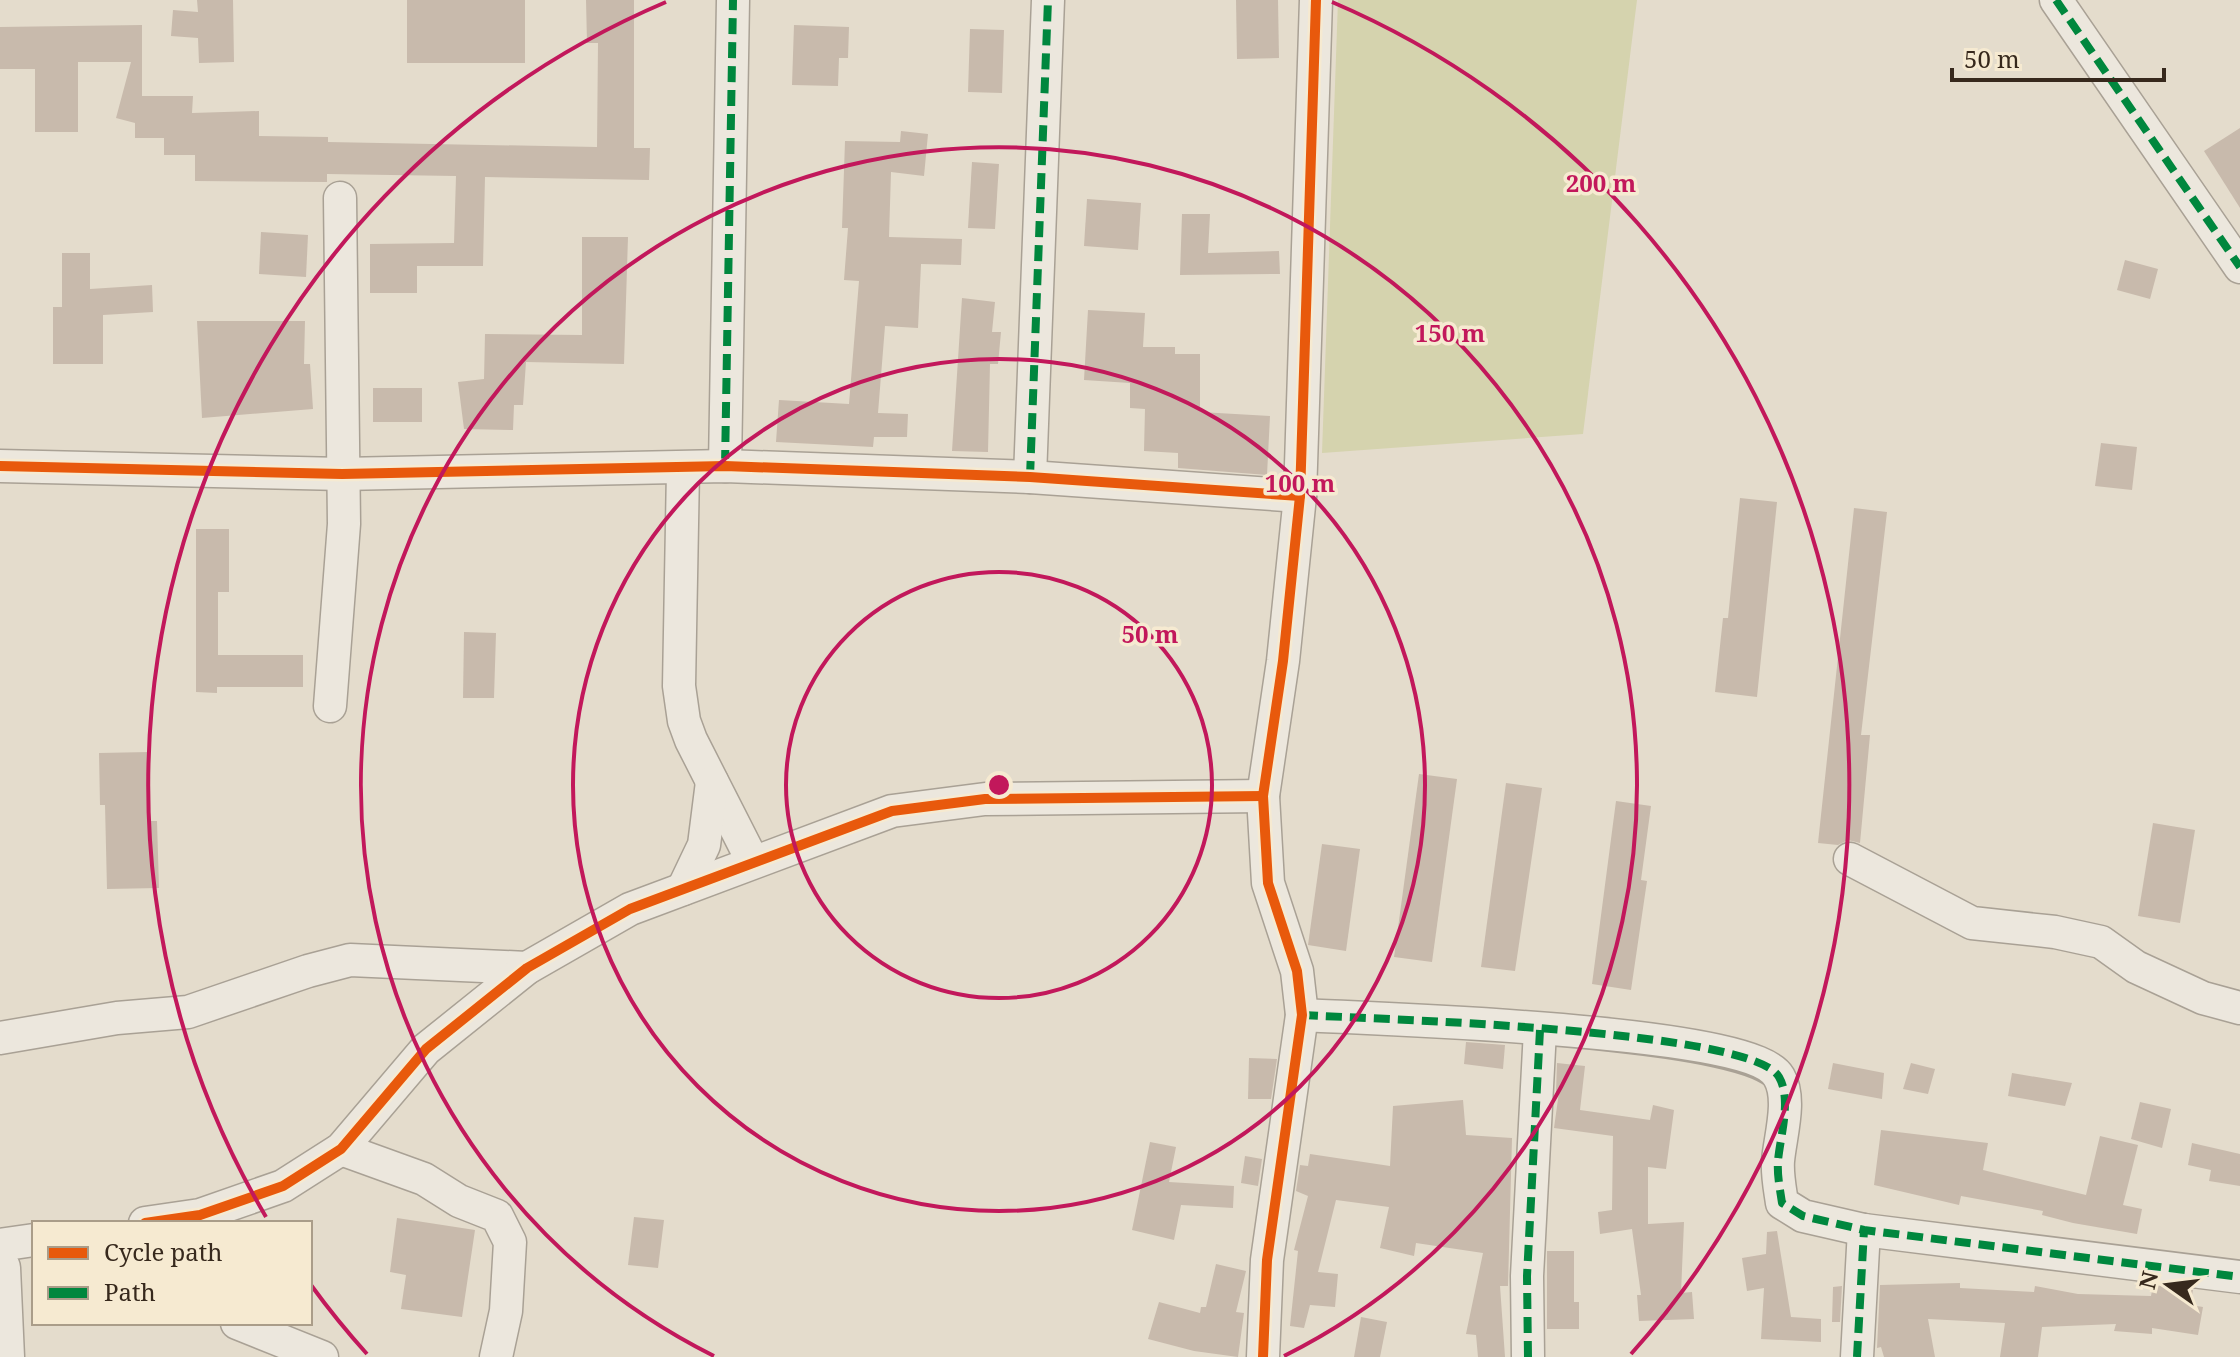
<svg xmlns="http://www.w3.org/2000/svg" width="2240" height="1357" viewBox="0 0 2240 1357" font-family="'Noto Serif',serif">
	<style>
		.green { fill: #d5d3ae }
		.building { fill: #c8baac }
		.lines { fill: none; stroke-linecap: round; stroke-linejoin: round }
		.minor-casing { stroke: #a9a195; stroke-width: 35 }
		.tertiary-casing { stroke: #a9a195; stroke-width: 43 }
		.minor { stroke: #ece7dd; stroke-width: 32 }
		.tertiary { stroke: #ece7dd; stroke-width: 40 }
		.quiet { stroke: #00873e; stroke-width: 8; stroke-dasharray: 16 8; stroke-linecap: butt }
		.cycleway-casing { stroke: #f6ead1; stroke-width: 15 }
		.cycleway { stroke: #e8590c; stroke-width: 10 }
		.ring { fill: none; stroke: #c2185b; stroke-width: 4 }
		.centre { fill: #c2185b; stroke: #f6ead1; stroke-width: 4 }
		.ring-label { font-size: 24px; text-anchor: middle; font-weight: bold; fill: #c2185b; stroke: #f6ead1; stroke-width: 7; stroke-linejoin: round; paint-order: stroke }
	</style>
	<rect width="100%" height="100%" fill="#e4dccc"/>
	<polygon class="green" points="1338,0 1637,0 1583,434 1322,453"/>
	<g class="building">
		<polygon points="197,0 233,0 234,62 199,63 198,38 171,36 173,10 198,12"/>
		<rect x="407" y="0" width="118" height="63"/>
		<polygon points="586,0 634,0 634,148 650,148 649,180 485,177 483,266 417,266 417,293 370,293 370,244 454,243 456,176 327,174 327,182 195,181 195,155 164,155 164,138 135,138 135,123 116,118 131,62 78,62 78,132 35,132 35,69 0,69 0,27 142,25 142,96 193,96 192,113 259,111 259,136 328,137 328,142 597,147 598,43 587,43"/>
		<polygon points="1236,0 1278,0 1279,58 1237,59"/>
		<polygon points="794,25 849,27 848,58 839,58 838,86 792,85"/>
		<polygon points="970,29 1004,30 1002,93 968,92"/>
		<polygon points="2240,128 2240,208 2204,151"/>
		<polygon points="901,131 928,134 924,176 891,172 889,237 962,239 961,265 921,264 918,328 885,326 878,413 908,414 907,437 874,437 873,447 776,442 779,400 849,404 859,281 844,280 848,228 842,228 845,141 900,142"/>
		<polygon points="972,162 999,164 995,229 968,228"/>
		<polygon points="1087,199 1141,203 1138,250 1084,246"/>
		<polygon points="1182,214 1210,214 1208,253 1279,251 1280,274 1180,275"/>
		<polygon points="261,232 308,235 306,277 259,274"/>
		<polygon points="582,237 628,237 624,364 526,362 523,405 514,405 513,430 464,429 458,382 484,379 485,334 582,335"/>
		<polygon points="62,253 90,253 90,289 152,285 153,312 103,315 103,364 53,364 53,307 62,307"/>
		<polygon points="2125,260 2158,269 2150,299 2117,290"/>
		<polygon points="962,298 995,302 992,332 1001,332 998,364 990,364 988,452 952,451"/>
		<polygon points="1088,310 1145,313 1143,347 1175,347 1175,354 1200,354 1200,412 1270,416 1267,475 1178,468 1178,453 1144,451 1145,409 1130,408 1130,383 1084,380"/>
		<polygon points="197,321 305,321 304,364 310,364 313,409 202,418"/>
		<rect x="373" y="388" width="49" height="34"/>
		<polygon points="2101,443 2137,447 2132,490 2095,486"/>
		<polygon points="1740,498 1777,502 1757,697 1715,692 1723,618 1728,618"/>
		<polygon points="1854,508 1887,512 1861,735 1870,735 1860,843 1848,840 1838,845 1818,843"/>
		<polygon points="196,529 229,529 229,592 218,592 218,655 303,655 303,687 217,687 217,693 196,692"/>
		<polygon points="464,632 496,633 494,698 463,698"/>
		<polygon points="149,752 150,821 157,821 159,888 107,889 105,805 100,805 99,753"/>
		<polygon points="1419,774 1457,779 1432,962 1394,957"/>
		<polygon points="1506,783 1542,788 1515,971 1481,967"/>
		<polygon points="1616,801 1651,806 1641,880 1647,881 1631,990 1592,984"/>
		<polygon points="2153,823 2195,830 2180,923 2138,916"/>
		<polygon points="1322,844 1360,849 1346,951 1308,945"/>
		<polygon points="1466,1042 1505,1045 1503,1069 1464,1064"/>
		<polygon points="1249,1058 1277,1059 1271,1099 1248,1099"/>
		<polygon points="1557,1063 1585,1066 1580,1110 1650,1120 1653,1105 1674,1110 1666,1169 1648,1167 1648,1224 1684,1222 1681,1293 1692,1292 1694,1319 1639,1321 1637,1295 1641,1295 1632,1229 1600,1234 1598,1212 1612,1210 1613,1136 1554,1128 1559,1092 1556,1092"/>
		<polygon points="1833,1063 1884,1073 1882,1099 1828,1089"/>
		<polygon points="1911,1063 1935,1069 1928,1094 1903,1089"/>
		<polygon points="2012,1073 2072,1083 2065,1106 2008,1096"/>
		<polygon points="1463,1100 1466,1135 1512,1138 1508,1286 1500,1286 1505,1357 1478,1357 1476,1335 1466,1334 1483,1253 1416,1243 1414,1256 1380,1248 1389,1207 1336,1200 1318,1272 1338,1274 1335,1307 1310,1305 1304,1328 1290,1326 1298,1251 1294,1250 1308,1196 1296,1191 1300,1165 1308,1166 1310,1154 1390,1166 1393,1106"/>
		<polygon points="2140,1102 2171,1109 2162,1148 2131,1139"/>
		<polygon points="1881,1130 1988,1143 1983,1170 2086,1195 2100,1136 2138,1145 2123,1205 2142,1209 2137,1234 2073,1223 2042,1215 2043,1211 1961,1196 1959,1205 1874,1185"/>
		<polygon points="1150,1142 1176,1147 1169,1182 1234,1186 1233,1208 1181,1205 1174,1240 1132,1230"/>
		<polygon points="2192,1143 2240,1154 2240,1186 2209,1181 2211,1170 2188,1165"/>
		<polygon points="1245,1156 1262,1159 1258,1186 1241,1183"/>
		<polygon points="634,1217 664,1220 658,1268 628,1265"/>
		<polygon points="397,1218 475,1230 462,1317 401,1309 406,1275 390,1272"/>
		<polygon points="1777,1231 1791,1317 1821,1319 1821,1342 1761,1339 1764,1288 1747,1291 1742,1258 1766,1254 1767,1232"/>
		<polygon points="1547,1251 1574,1251 1574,1302 1579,1302 1579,1329 1547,1329"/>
		<polygon points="1216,1264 1246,1271 1236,1312 1244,1313 1238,1357 1194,1351 1148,1339 1159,1302 1200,1313 1201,1307 1206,1307"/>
		<polygon points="1960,1283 1960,1288 2034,1292 2035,1286 2078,1294 2151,1296 2153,1285 2193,1290 2190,1305 2203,1307 2198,1335 2152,1328 2152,1334 2114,1331 2116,1324 2042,1327 2038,1357 2000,1357 2005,1323 1928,1319 1935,1357 1884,1357 1881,1347 1877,1348 1880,1285"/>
		<polygon points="1842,1286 1840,1322 1832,1322 1833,1287"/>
		<polygon points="1361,1317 1387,1322 1380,1357 1354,1357"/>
	</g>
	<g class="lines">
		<defs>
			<g id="minor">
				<polyline points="2056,0 2240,267"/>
				<polyline points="0,466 342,474 725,466 1030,477 1300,496"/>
				<polyline points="725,466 733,0"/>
				<polyline points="683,470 679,686 684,721 691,740 753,862"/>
				<polyline points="1030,477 1048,0"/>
				<polyline points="330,706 344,524 340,198"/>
				<polyline points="1850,859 1972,923 2055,932 2101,942 2136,967 2203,998 2240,1008"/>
				<polyline points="683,889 704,845 712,782"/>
				<path d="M1302,1015C1371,1019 1752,1029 1779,1077C1792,1099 1780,1137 1778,1161C1777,1175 1780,1189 1782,1203L1803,1216L1864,1230L2240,1277"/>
				<polyline points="0,1038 117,1018 188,1012 308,971 350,960 527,968"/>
				<polyline points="341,1149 424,1179 459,1201 497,1216 510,1242 506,1311 496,1357"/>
				<polyline points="145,1223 200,1215 283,1186 341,1149 426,1049 527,968 630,909 892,811 985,799 1263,796"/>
				<polyline points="0,1245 34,1240"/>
				<polyline points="237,1323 322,1357"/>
				<polyline points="1263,1357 1267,1260 1302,1015 1297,971 1268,883 1263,796 1283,661 1300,496 1316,0"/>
				<polyline points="1528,1357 1527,1276 1540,1030"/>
				<polyline points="1857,1357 1864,1230"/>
			</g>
			<polyline id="tertiary" points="0,1268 4,1357"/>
		</defs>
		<use href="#minor" class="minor-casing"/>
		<use href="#tertiary" class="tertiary-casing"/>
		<use href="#minor" class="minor"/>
		<use href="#tertiary" class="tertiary"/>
		<g class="quiet">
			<polyline points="2056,0 2240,267"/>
			<polyline points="725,466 733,0"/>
			<polyline points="1030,477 1048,0"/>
			<path d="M1302,1015C1371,1019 1752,1029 1779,1077C1792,1099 1780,1137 1778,1161C1777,1175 1780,1189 1782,1203L1803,1216L1864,1230L2240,1277"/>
			<polyline points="1528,1357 1527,1276 1540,1030"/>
			<polyline points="1857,1357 1864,1230"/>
		</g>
		<defs>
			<g id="cycleway">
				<polyline points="0,466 342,474 725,466 1030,477 1300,496"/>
				<polyline points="145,1223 200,1215 283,1186 341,1149 426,1049 527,968 630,909 892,811 985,799 1263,796"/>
				<polyline points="1263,1357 1267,1260 1302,1015 1297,971 1268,883 1263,796 1283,661 1300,496 1316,0"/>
			</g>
		</defs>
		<use href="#cycleway" class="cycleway-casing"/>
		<use href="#cycleway" class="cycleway"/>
	</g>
	<g class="ring">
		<circle cx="999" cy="785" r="213"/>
		<circle cx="999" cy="785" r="426"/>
		<path d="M714 1356A638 638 0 1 1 1284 1356"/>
		<path d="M367 1354A851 851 0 0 1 311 1285M266 1217A851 851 0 0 1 666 2M1332 2A851 851 0 0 1 1631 1354"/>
	</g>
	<circle cx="999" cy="785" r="12" class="centre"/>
	<g class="ring-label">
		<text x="1601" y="192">200 m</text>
		<text x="1450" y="342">150 m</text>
		<text x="1300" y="492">100 m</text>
		<text x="1150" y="643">50 m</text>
	</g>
	<rect x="32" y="1221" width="280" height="104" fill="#f6ead1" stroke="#aa9d89" stroke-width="2"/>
	<rect x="48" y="1247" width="40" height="12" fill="#e8590c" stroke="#aa9d89" stroke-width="2"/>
	<text x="104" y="1261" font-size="24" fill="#37291d">Cycle path</text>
	<rect x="48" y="1287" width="40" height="12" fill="#00873e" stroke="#aa9d89" stroke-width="2"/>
	<text x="104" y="1301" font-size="24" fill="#37291d">Path</text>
	<g transform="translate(2168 1285) rotate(284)" stroke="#f6ead1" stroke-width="6" paint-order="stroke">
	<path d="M0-6L14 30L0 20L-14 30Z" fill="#37291d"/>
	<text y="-12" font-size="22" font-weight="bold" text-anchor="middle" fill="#37291d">N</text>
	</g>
	<path d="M1952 68v12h212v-12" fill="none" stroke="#37291d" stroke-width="4"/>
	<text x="1964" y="68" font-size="24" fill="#37291d" stroke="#f6ead1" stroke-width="6" paint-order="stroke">50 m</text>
</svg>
